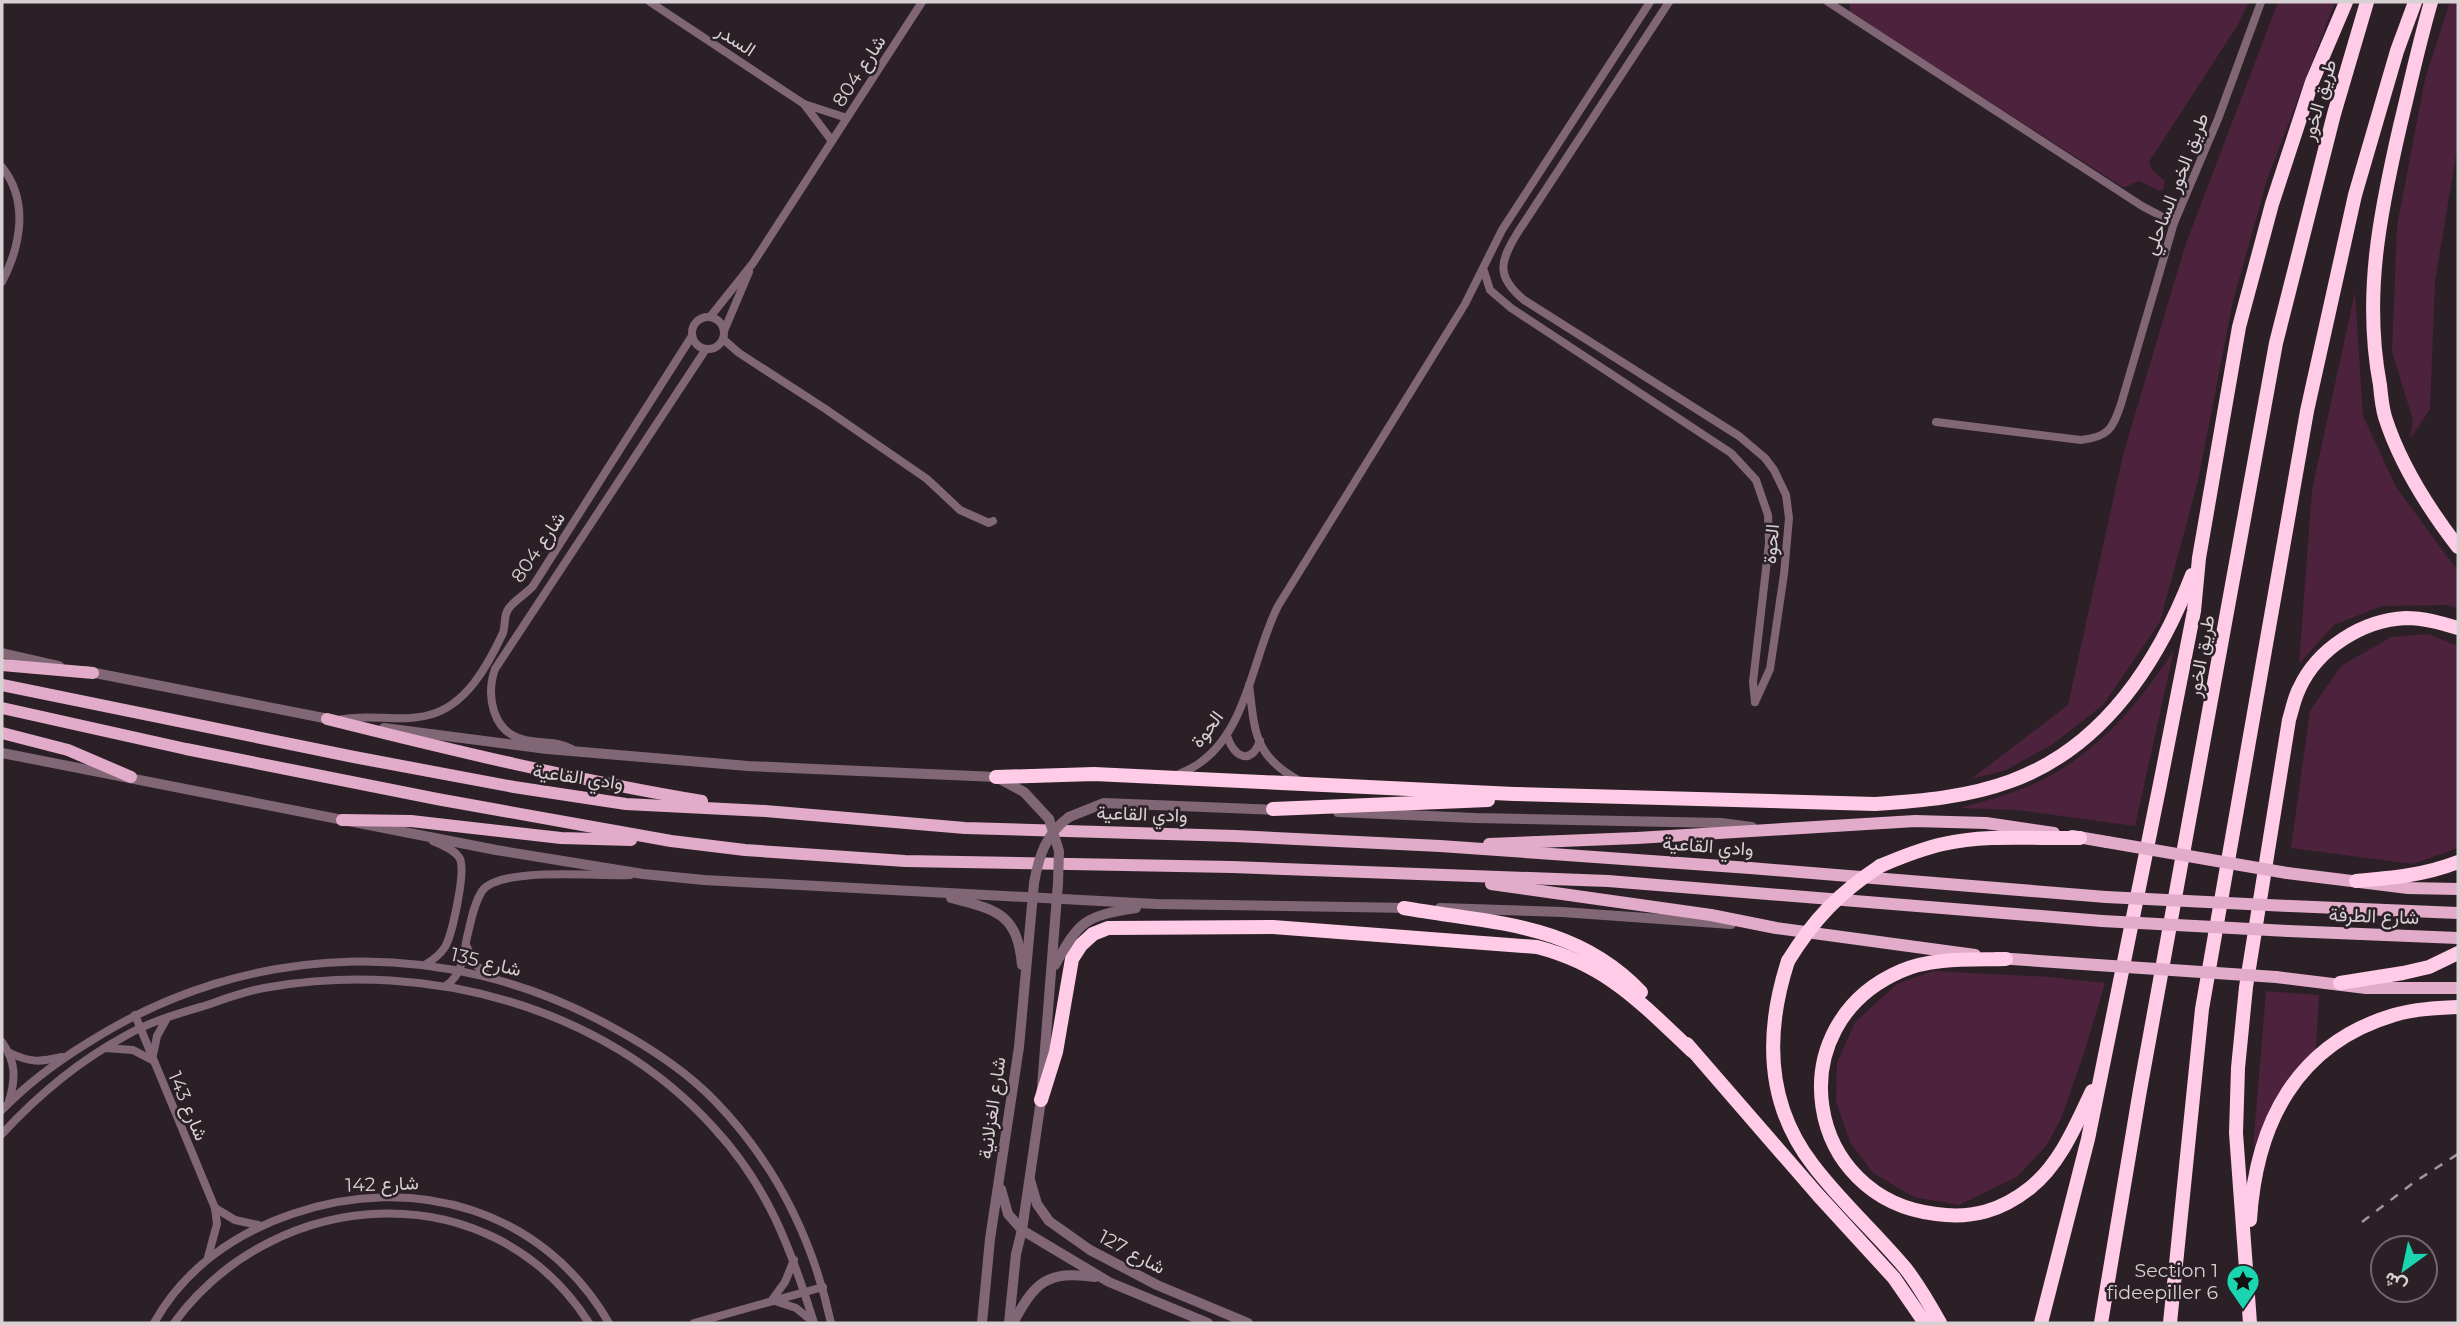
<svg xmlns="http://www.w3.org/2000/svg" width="2460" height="1325" viewBox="0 0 2460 1325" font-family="Montserrat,Vazirmatn,sans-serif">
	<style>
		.green { fill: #4d223c }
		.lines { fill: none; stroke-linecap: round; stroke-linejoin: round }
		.minor { stroke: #816775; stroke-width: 8 }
		.tertiary { stroke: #816775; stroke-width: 10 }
		.primary { stroke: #e1abc9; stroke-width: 12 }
		.motorway { stroke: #ffcbe7; stroke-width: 14 }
		.rail { stroke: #a0989c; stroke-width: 2.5; stroke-dasharray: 9 9; stroke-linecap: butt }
		.tertiary-bridge { stroke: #816775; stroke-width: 10 }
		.primary-bridge { stroke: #e1abc9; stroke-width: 12 }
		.motorway-bridge { stroke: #ffcbe7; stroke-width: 14 }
		.labels { text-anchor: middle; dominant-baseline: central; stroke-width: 5; stroke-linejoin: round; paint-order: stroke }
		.street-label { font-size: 19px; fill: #d8d1d4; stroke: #2b2026 }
		.poi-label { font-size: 19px; fill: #d8d1d4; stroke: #2b2026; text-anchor: end }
	</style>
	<rect width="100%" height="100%" fill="#2b2026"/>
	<g class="green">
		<polygon points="1850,2 2249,2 2237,26 2149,162 2153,171 2165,181 2163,190 2160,191 2139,181 2125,187 2121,186 1850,12"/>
		<polygon points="2278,2 2335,2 2267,180 2233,301 2198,481 2160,622 2103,705 2053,744 2004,771 1971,779 2068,705 2123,455 2185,246"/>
		<polygon points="2450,2 2458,2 2458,143 2435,281 2430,409 2410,439 2413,420 2392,352 2397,226 2425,79"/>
		<polygon points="2355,292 2363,416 2396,487 2458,571 2458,609 2449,605 2382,606 2334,625 2299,664 2312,490"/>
		<polygon points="2429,634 2458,646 2458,848 2413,864 2291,848 2310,711 2341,666 2391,637"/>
		<path d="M2174,650L2135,826L2017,810L1960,808C1989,800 2019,792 2046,778C2102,748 2140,702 2174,650Z"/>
		<polygon points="1933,971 2050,977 2105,983 2085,1050 2061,1119 2046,1146 2017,1177 1959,1205 1914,1197 1873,1173 1850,1142 1836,1102 1837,1063 1855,1022 1897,984"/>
		<polygon points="2266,991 2319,995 2316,1050 2288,1080 2253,1149"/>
	</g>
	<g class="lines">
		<g class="minor">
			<polyline points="650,2 804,104 847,118"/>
			<path d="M1669,2L1518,232C1500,261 1495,276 1524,300L1739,436L1765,458L1774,470L1786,495L1789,518L1784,574L1770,669L1755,702"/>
			<polyline points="1828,2 2142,206 2174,223"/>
			<polyline points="804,104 832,141"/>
			<path d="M2,167C29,201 21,245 2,282"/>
			<polyline points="1484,271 1490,290 1511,308 1731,453 1756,480 1768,515 1769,543 1753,682 1755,702"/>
			<polyline points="710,317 753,263 922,2"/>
			<circle cx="708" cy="333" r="16"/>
			<polyline points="724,331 749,272"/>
			<polyline points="723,339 739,353 824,408 927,479 960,510 989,523 993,521"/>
			<path d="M1936,422L2081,440C2108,437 2113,429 2121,404L2174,223L2218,119L2261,2"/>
			<path d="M1249,685C1255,733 1254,756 1300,781"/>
			<path d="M338,720C368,713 399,723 429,715C466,706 488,665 503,633C506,624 503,616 509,608C515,600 526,594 533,586L692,336"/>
			<path d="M1227,736C1234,756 1250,767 1260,741"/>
			<path d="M572,749C556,740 539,744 522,739C492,731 486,695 495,669L706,349"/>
			<path d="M1177,775C1185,771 1194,768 1201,762C1248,728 1253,655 1278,606L1465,304L1502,230L1650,2"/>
			<polyline points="466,945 475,964 488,976"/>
			<path d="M425,965C433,960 440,955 445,947C452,935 466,872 460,859C456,850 442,845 433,841"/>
			<path d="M447,985C463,973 463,956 467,937C471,922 473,905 482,891C500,866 598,877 630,875"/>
			<polyline points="135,1015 215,1208 217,1224 208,1257"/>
			<path d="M2,1042C16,1062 16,1078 9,1101"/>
			<polyline points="105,1048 133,1050 152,1060 157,1036 167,1018"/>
			<path d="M10,1053C31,1063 40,1062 62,1057"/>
			<path d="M2,1110C27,1084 58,1061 89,1042C250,940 446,935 612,1027C649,1047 686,1071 715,1101C775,1163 813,1240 831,1323"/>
			<path d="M2,1134C37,1096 79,1061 125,1036C149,1022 177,1014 204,1006C225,999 247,990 270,987C428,960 604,1006 714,1128C768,1186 791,1249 814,1323"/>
			<polyline points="215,1208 235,1220 258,1225"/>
			<polyline points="794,1260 785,1282 772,1300 796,1308 812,1321"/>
			<path d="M154,1323C184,1269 235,1233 292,1214C414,1172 543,1209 609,1323"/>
			<path d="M174,1323C277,1183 492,1171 589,1323"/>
			<polyline points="694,1323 823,1287"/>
		</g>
		<g class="tertiary">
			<polyline points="2,653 59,666"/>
			<polyline points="85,671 334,720"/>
			<polyline points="384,728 547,749 748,766 996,777 1024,792 1049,819"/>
			<polyline points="2,753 496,850 643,874 704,880 1156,904 1410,908"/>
			<polyline points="1338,812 1475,818 1721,823 1752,827"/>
			<polyline points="1069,817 1104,803 1280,810"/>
			<path d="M951,898C997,910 1017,913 1022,965"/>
			<polyline points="1440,908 1562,912 1731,924"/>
			<path d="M1055,965C1080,920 1085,916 1136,908"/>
			<polyline points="1030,1180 1037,1204 1049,1221 1090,1250 1157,1285 1248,1323"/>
			<polyline points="1001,1189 1008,1214 1022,1230 1109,1282 1208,1323"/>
			<polyline points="982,1323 990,1239 1019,1047 1034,883"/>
			<polyline points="1009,1323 1016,1254 1022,1230 1041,1100 1058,883"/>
			<path d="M1013,1323C1035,1282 1047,1270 1095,1277"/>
		</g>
		<g class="primary">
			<polyline points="2,665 93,673"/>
			<polyline points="2,685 354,757 514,787 626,804 765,811 965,828 1235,836 1440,846 1750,868 2106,897"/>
			<polyline points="2,708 186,749 437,799 671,841 745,850 905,861 1232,867 1608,881 2102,921"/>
			<path d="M327,719C451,750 576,780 702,801"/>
			<polyline points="2,733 68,750 131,777"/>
			<polyline points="342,820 411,821 561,838 631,840"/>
			<polyline points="2072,836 2107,842"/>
			<polyline points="1489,844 1637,838 1915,821 1986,823 2054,833"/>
			<polyline points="2287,873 2408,888 2458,889"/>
			<polyline points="1491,884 1711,915 1776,928 1975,955"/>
			<polyline points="2290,906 2458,913"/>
			<polyline points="2288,931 2458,938"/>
			<polyline points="1997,958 2097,965"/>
			<polyline points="2276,977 2366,988 2458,988"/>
		</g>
		<g class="motorway">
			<path d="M2431,2C2419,43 2410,85 2400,126C2380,213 2363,296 2380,385C2381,396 2382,407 2385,417C2400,464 2428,508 2458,547"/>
			<path d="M996,777L1094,774L1514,794L1875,804C1921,801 1968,797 2011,781C2104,747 2158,663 2192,575"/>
			<polyline points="1273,809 1488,800"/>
			<path d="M1880,866C1901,857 1921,849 1943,844C1987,834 2035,839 2080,838"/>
			<path d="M2356,881C2392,878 2425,875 2458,862"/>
			<path d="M1404,908C1494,924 1574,922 1641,992"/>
			<path d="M2006,959C1973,960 1932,957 1901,971C1776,1025 1805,1199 1936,1214C1972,1219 2001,1211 2030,1188C2060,1164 2076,1125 2092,1091"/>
			<path d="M1788,961C1765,1032 1765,1103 1813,1165C1841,1202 1876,1233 1906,1269C1919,1286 1930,1305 1940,1323"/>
			<polyline points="2340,983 2403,973 2429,967 2458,953"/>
			<polyline points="1687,1044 1818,1195 1894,1278 1925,1323"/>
			<path d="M1041,1100L1056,1052L1072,959L1081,945L1093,934L1108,928L1273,927L1537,947C1607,965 1641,1003 1692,1051"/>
			<path d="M2250,1220C2256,1124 2296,1044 2394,1015C2415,1009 2437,1008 2458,1007"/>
			<polyline points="2041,1323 2088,1139 2160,784 2194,611 2199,558 2239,327 2272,204 2312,82 2346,2"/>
			<polyline points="2101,1323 2140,1090 2276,343 2334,114 2367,2"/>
			<polyline points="2170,1323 2202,1009 2307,411 2355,195 2397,51 2415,2"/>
			<path d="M2250,1323L2236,1133L2238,1068L2246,987L2289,720C2292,710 2294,699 2299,689C2317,649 2362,620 2406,618C2424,618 2441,623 2458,628"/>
		</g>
		<polyline class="rail" points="2362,1222 2413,1183 2458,1154"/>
		<g class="tertiary-bridge">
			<polyline points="1049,819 1059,851 1058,883"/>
			<path d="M1034,883C1039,855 1046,834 1069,817"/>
		</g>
		<g class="primary-bridge">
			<polyline points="2107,842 2287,873"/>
			<polyline points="2106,897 2290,906"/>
			<polyline points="2102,921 2288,931"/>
			<polyline points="2097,965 2276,977"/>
		</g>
		<path class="motorway-bridge" d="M1788,961C1814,919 1839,893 1880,866"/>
	</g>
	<defs>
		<symbol id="sight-pin" viewBox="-11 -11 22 30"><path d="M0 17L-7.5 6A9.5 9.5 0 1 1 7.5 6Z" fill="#1bd5b1" stroke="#2b2026"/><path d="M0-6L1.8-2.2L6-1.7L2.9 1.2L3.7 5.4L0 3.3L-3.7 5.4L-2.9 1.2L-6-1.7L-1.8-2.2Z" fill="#111"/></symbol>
	</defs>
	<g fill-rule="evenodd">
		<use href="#sight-pin" x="2224" y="1262" width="38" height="52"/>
	</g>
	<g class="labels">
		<g class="street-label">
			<text transform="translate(736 40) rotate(33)">السدر</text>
			<text transform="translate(859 71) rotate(-57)">شارع 804</text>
			<text transform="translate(2319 100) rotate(-74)">طريق الخور</text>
			<text transform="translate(2176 184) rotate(-69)">طريق الخور الساحلي</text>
			<text transform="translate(1771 544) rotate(-85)">الحوة</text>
			<text transform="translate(538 547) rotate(-56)">شارع 804</text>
			<text transform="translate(2201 656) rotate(-80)">طريق الخور</text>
			<text transform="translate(1207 729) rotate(-53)">الحوة</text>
			<text transform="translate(578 777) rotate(8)">وادي القاعية</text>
			<text transform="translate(1142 814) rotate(2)">وادي القاعية</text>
			<text transform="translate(1708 846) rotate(4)">وادي القاعية</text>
			<text transform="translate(2374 916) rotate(2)">شارع الطرفة</text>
			<text transform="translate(486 962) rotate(13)">شارع 135</text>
			<text transform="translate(188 1106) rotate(67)">شارع 143</text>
			<text transform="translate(992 1108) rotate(-82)">شارع الغزلانية</text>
			<text transform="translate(382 1184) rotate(-2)">شارع 142</text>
			<text transform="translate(1132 1252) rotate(28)">شارع 127</text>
		</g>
		<g class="poi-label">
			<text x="2218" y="1270">Section 1<tspan x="2218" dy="22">fideepiller 6</tspan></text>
		</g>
	</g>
	<rect width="2460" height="1325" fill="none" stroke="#d8d1d4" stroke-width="7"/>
	<g transform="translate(2404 1269) rotate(213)"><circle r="33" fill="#2b2026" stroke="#70676c" stroke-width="2"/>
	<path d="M0-5L12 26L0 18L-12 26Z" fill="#1bd5b1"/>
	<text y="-10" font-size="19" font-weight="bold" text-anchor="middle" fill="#d8d1d4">ش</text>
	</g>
</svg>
